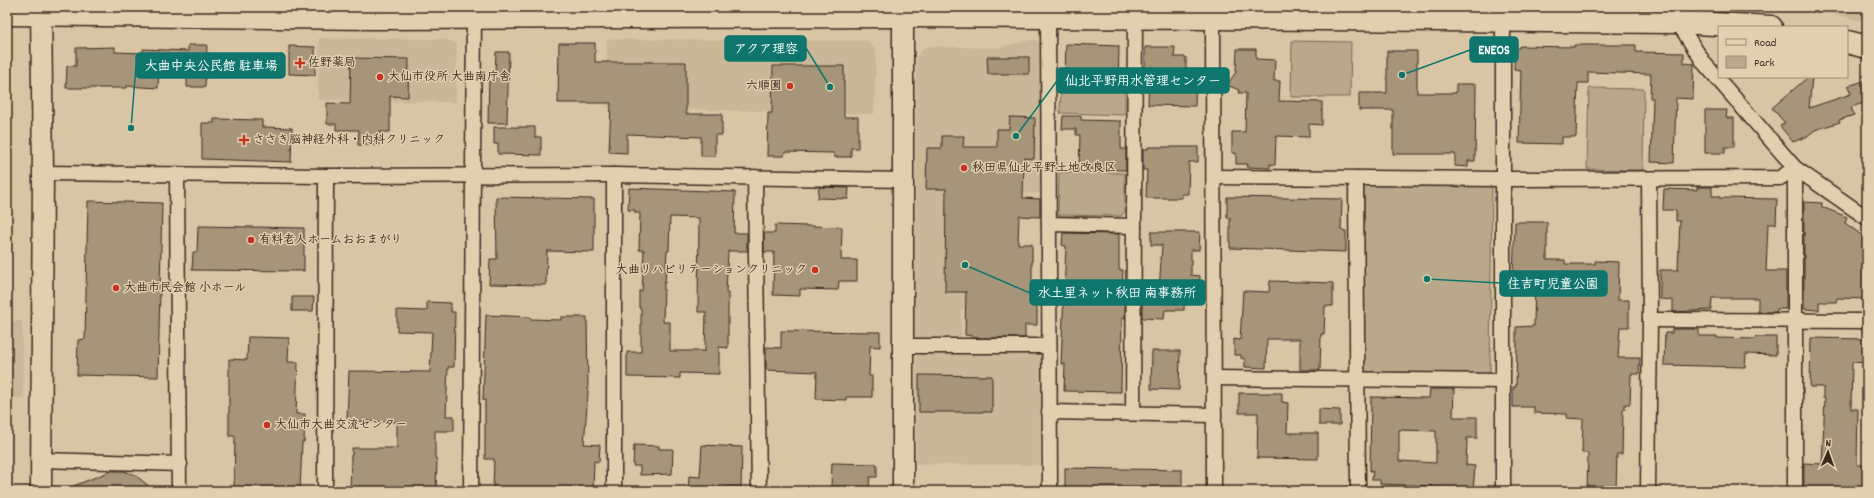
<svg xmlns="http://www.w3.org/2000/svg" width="1874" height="498" viewBox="0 0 1874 498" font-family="Dekko,'Klee One',sans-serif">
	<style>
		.built { fill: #c9b797 }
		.green { fill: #baa88b; stroke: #7a6954 }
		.building { fill: #a7957a; stroke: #3b2a1e; fill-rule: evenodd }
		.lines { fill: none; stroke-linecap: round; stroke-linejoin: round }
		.street-casing { stroke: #3b2a1e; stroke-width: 17 }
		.secondary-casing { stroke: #3b2a1e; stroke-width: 23 }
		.primary-casing { stroke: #3b2a1e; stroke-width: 25 }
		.street { stroke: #e1cfad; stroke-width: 14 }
		.secondary { stroke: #e1cfad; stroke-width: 20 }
		.primary { stroke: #e1cfad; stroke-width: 22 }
		.poi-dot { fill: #c8321e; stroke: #e1cfad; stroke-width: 1.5 }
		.labels { text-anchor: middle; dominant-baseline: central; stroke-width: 3; stroke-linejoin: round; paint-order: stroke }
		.poi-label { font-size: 12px; font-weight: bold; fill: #3b2a1e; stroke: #e1cfad; text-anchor: start }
		.leader { fill: none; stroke: #0f766e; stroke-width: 1.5 }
		.callout-dot { fill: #0f766e; stroke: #e1cfad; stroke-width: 1.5 }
		.callout { fill: #0f766e; stroke: #0f766e; stroke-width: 1.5 }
		.callout-label { font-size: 13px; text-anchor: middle; font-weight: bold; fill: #fff }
	</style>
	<rect width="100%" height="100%" fill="#d7c5a4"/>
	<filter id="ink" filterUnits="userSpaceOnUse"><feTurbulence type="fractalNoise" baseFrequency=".025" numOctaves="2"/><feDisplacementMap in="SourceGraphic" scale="8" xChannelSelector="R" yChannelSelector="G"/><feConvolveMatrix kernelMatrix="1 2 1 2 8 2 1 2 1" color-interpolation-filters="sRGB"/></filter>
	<g filter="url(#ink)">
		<g class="built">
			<polygon points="1797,7 1867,7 1867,22 1846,17"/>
			<polygon points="319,38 445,39 457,44 456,102 318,100"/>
			<polygon points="607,39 867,41 876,50 874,114 607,107"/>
			<polygon points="1034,39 1043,46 1040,193 990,193 989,310 961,309 961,341 915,339 916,56 927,46 997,48"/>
			<polygon points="7,321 22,321 23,398 7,398"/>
			<polygon points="916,351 1041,352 1040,465 916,464"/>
		</g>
		<g class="green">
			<polygon points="1292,41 1351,42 1350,97 1291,97"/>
			<polygon points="1589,88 1644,89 1643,170 1587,169"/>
			<polygon points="1061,89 1125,91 1125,115 1060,113"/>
			<polygon points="1059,172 1125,173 1125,212 1121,216 1058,215"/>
			<polygon points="1364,184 1492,185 1490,374 1363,373"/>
		</g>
		<g class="building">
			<polygon points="559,43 595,43 595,62 686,62 686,114 722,114 722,135 715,135 715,156 701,156 701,137 627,134 627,153 609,152 611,103 558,103"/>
			<polygon points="1066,44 1119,46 1118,86 1100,86 1100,83 1069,82 1070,73 1065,72"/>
			<polygon points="188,45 207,45 205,87 187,87 187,70 159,69 158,88 127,86 127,88 66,88 67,66 76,66 76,48 115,47 115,52 143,53 143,49 188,51"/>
			<polygon points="1574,45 1636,45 1636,52 1684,53 1684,63 1694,64 1693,99 1676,98 1674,163 1651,162 1653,98 1650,98 1651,74 1588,72 1588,83 1578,83 1576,137 1562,137 1562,144 1519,143 1521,70 1514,69 1515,51 1521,46 1574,47"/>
			<polygon points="289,46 315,47 315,75 289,74"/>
			<polygon points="1145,47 1175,47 1174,57 1186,57 1186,70 1196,71 1195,106 1148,105 1149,74 1145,74"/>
			<polygon points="1237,49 1256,49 1256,59 1275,60 1274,81 1280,81 1279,101 1322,102 1322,125 1309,124 1309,137 1276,136 1275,165 1270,164 1270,168 1247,167 1248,164 1236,164 1236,153 1232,153 1232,132 1245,132 1246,93 1238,93 1239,90 1227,85 1236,72"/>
			<polygon points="1387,51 1417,51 1417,93 1456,93 1456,84 1476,84 1475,161 1468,161 1468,167 1455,166 1455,154 1393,154 1393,110 1359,110 1359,93 1387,93"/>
			<polygon points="496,52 509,52 507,123 488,123 489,74 495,74"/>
			<polygon points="987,57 1029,57 1029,74 988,74"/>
			<polygon points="351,58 409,59 408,97 390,96 390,132 380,132 379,145 358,145 359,130 336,130 336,124 327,124 327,103 350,104"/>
			<polygon points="773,66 844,66 844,117 858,117 858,148 851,148 851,157 834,157 834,153 785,152 784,156 767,156 768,113 772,113"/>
			<polygon points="1808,77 1812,77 1809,108 1851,94 1848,86 1864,81 1867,90 1867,102 1851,107 1854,115 1839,120 1840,122 1815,130 1806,137 1793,142 1780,126 1785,123 1772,108"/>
			<polygon points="1705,110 1727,110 1726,118 1734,118 1734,147 1725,147 1725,153 1705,153"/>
			<polygon points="1063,116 1081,116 1081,120 1121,121 1121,149 1126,149 1126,170 1079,169 1080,135 1076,135 1076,129 1062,129"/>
			<polygon points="1010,117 1035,118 1034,159 1024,158 1023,198 1040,199 1040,217 1019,216 1018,244 1032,244 1032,281 1037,281 1037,325 1025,325 1025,338 972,338 972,336 965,335 966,292 945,292 946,189 926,189 927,148 942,148 942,136 964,136 963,147 997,147 997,129 1009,129"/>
			<polygon points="214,119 262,120 262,127 292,128 291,162 202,159 202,123 214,123"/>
			<polygon points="494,127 535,127 535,137 541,137 541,155 498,154 498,144 494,144"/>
			<polygon points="1148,147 1198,147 1198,162 1189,162 1188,194 1182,194 1182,198 1146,198 1147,170 1143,170 1143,149 1148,149"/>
			<polygon points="819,187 849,188 848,199 818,198"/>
			<polygon points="1697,187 1712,187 1712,196 1719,196 1719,198 1777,199 1776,224 1768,224 1766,271 1786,271 1786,309 1777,309 1777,312 1758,312 1758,298 1712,298 1711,310 1673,312 1673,300 1660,299 1660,270 1678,270 1680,221 1676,221 1676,210 1663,210 1664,189 1697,190"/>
			<path d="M629,188L735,192L734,233H747V251H728L726,293H728V348L719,347V374L680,373V378L627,377V352H641V308H639V291H642L644,250H639L640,213H635V210H628ZM670,217L699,218L698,312H706L705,351H670V322H663L664,283H665L667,251H669Z"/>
			<polygon points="496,197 594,199 594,252 547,251 546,285 489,284 490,259 497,259"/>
			<polygon points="1227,197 1342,199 1341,230 1346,231 1346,252 1230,248 1230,218 1227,218"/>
			<polygon points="88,201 162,203 158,377 77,375 78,340 85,339"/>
			<polygon points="1804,202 1822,203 1822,207 1847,217 1845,223 1867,239 1867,299 1837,298 1836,302 1819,302 1819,310 1804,309"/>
			<polygon points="1515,222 1547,222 1547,260 1565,260 1565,264 1595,264 1595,261 1619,262 1618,300 1629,300 1629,327 1620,327 1618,358 1640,358 1639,374 1631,374 1630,404 1625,404 1625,409 1623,409 1622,454 1617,454 1616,491 1587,491 1588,453 1582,453 1583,419 1567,418 1567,414 1534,413 1534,407 1513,407 1513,387 1516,387 1517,342 1516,342 1516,327 1534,326 1535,277 1513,277"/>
			<polygon points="775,225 842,227 841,260 857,260 857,281 839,281 838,290 800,289 800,296 773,295 774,252 764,252 764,233 775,233"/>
			<polygon points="198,226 304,228 304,271 192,270 193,252 197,252"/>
			<polygon points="1151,232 1200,232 1199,250 1191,250 1191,275 1200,276 1199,289 1185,288 1184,310 1165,310 1164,319 1142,318 1142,292 1159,292 1162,245 1151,245"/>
			<polygon points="1063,233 1119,234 1119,270 1123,270 1122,291 1125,291 1125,318 1122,318 1121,392 1064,391 1065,364 1061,364 1066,246 1062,245"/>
			<polygon points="1270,281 1333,283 1333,306 1325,306 1324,334 1321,334 1320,370 1300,370 1300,339 1267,339 1266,368 1245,367 1245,359 1241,358 1241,355 1234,355 1234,339 1240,340 1243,291 1269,292"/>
			<polygon points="292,297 314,297 313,311 292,311"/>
			<polygon points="427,302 451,303 451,312 455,312 454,367 448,367 446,416 454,416 454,431 435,431 435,458 437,459 436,491 350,491 351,455 352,455 352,448 397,448 397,422 347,421 349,371 430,372 432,332 397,331 397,310 427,311"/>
			<polygon points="486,315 530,317 530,319 561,320 561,317 587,317 588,393 584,444 600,445 599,462 594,461 593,491 493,491 494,459 485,459 485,400 483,400"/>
			<polygon points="1672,329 1699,329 1699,336 1717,336 1717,338 1755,339 1756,337 1776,337 1776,355 1746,354 1745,367 1664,365 1665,333 1672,333"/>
			<polygon points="781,331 880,332 880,347 870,346 869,376 872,376 872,397 846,397 846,400 816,399 817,372 766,370 766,347 781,348"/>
			<polygon points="248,337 289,338 288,362 298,362 296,414 305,414 304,442 302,442 300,491 234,491 235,436 229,436 229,359 247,360"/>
			<polygon points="1811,338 1867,339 1867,363 1852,362 1851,409 1858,409 1857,465 1864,465 1863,490 1804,491 1804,463 1822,464 1825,398 1823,398 1823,387 1810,387"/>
			<polygon points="1152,351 1180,351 1179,390 1151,389"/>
			<polygon points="919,375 992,376 992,412 919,412"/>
			<path d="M1430,389H1454L1453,417H1477V438H1467L1466,465L1475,466L1473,491H1432V486L1380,484V480H1372L1373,471H1370L1371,397L1429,398ZM1399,430L1436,431V463L1399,461Z"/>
			<polygon points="1239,393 1282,393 1282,402 1288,403 1287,433 1318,433 1318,459 1257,458 1258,413 1239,413"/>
			<polygon points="1319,409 1340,410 1340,425 1319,425"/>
			<polygon points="634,445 659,446 659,449 673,449 672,474 640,475 640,466 633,466"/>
			<polygon points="702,445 742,447 741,487 727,487 727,491 688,491 689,476 700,477"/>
			<polygon points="832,463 877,464 877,477 870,477 869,487 831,486"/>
			<polygon points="1065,468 1182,470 1182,491 1065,491"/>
			<polygon points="111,471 124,471 135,475 155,491 61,491"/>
		</g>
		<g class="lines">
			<defs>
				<g id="street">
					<polyline points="1213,7 1214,491"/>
					<polyline points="1668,7 1704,63 1795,168 1867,218"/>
					<polyline points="1048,17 1050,491"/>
					<polyline points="43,173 326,176 614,175 904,180"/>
					<polyline points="177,174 179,491"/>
					<polyline points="614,175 614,491"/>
					<polyline points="755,177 759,491"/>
					<polyline points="1214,177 1503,179 1780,178 1795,168"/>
					<polyline points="1356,178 1358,491"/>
					<polyline points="1049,224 1134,226"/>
					<polyline points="1650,320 1867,321"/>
					<polyline points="903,346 1048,346"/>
					<polyline points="1214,378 1502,381"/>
					<polyline points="1049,412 1214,415"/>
					<polyline points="1133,413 1135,18"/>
					<polyline points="41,460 180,464"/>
					<polyline points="325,491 326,176"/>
					<polyline points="471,491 474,9"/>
					<polyline points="1503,491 1503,21"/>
					<polyline points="1648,491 1650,320 1649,179"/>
					<polyline points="1795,491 1795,168"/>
				</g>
				<g id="secondary">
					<polyline points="903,7 903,491"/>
					<polyline points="41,491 43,173 41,7"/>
				</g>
				<g id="primary">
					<polyline points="7,14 375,18 903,16 1213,18 1677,22 1771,27"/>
					<polyline points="1847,42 1867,47"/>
				</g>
			</defs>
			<use href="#street" class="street-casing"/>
			<use href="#secondary" class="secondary-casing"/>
			<use href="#primary" class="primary-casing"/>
			<use href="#street" class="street"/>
			<use href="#secondary" class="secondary"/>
			<use href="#primary" class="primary"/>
		</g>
	</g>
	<g class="poi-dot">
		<path d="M298 57h4v4h4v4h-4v4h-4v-4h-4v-4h4z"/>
		<circle cx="380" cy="77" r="4"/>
		<circle cx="790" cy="86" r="4"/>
		<path d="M242 134h4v4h4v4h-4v4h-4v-4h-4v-4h4z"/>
		<circle cx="964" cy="168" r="4"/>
		<circle cx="251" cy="240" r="4"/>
		<circle cx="815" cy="270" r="4"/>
		<circle cx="116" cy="288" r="4"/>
		<circle cx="267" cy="425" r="4"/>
	</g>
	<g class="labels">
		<g class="poi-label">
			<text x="308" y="63">佐野薬局</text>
			<text x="388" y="77">大仙市役所 大曲南庁舎</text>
			<text x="782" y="86" text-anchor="end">六順園</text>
			<text x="253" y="140">ささき脳神経外科・内科クリニック</text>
			<text x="972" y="168">秋田県仙北平野土地改良区</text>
			<text x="259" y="240">有料老人ホームおおまがり</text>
			<text x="807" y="270" text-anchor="end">大曲リハビリテーションクリニック</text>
			<text x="124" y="288">大曲市民会館 小ホール</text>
			<text x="275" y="425">大仙市大曲交流センター</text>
		</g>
	</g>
	<path class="leader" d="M830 87L806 48M1402 75L1470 50M131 128L136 66M1016 136L1057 81M1427 279L1500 283M965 265L1030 293"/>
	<g class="callout-dot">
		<circle cx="830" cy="87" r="4"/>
		<circle cx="1402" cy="75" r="4"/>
		<circle cx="131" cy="128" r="4"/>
		<circle cx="1016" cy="136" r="4"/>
		<circle cx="1427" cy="279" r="4"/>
		<circle cx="965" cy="265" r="4"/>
	</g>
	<g class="callout">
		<rect x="725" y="36" width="81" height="25" rx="4"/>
		<rect x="1470" y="37" width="48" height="25" rx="4"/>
		<rect x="136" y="53" width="149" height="25" rx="4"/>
		<rect x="1057" y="68" width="172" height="25" rx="4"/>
		<rect x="1500" y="271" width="107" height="25" rx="4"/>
		<rect x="1030" y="280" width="175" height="25" rx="4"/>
	</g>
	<g class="callout-label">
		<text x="766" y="53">アクア理容</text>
		<text x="1494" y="54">ENEOS</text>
		<text x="211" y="70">大曲中央公民館 駐車場</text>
		<text x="1143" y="85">仙北平野用水管理センター</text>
		<text x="1553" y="288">住吉町児童公園</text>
		<text x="1117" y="297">水土里ネット秋田 南事務所</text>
	</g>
	<rect width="1874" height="498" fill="none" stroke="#e1cfad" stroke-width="24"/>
	<rect x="12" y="12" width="1850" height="474" fill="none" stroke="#3b2a1e" stroke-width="1.5" filter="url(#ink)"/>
	<rect x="1718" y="26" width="130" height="52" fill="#e1cfad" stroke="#9f8d74"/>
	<rect x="1726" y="39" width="20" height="6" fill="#e1cfad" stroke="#9f8d74"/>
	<text x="1754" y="46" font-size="12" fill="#3b2a1e">Road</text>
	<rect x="1726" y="56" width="20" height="12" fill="#baa88b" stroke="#9f8d74"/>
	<text x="1754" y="66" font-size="12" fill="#3b2a1e">Park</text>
	<g transform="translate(1828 452) rotate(2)" stroke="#e1cfad" stroke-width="3" paint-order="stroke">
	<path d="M0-3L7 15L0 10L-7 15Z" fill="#3b2a1e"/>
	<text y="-6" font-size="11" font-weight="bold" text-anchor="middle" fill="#3b2a1e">N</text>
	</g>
</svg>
